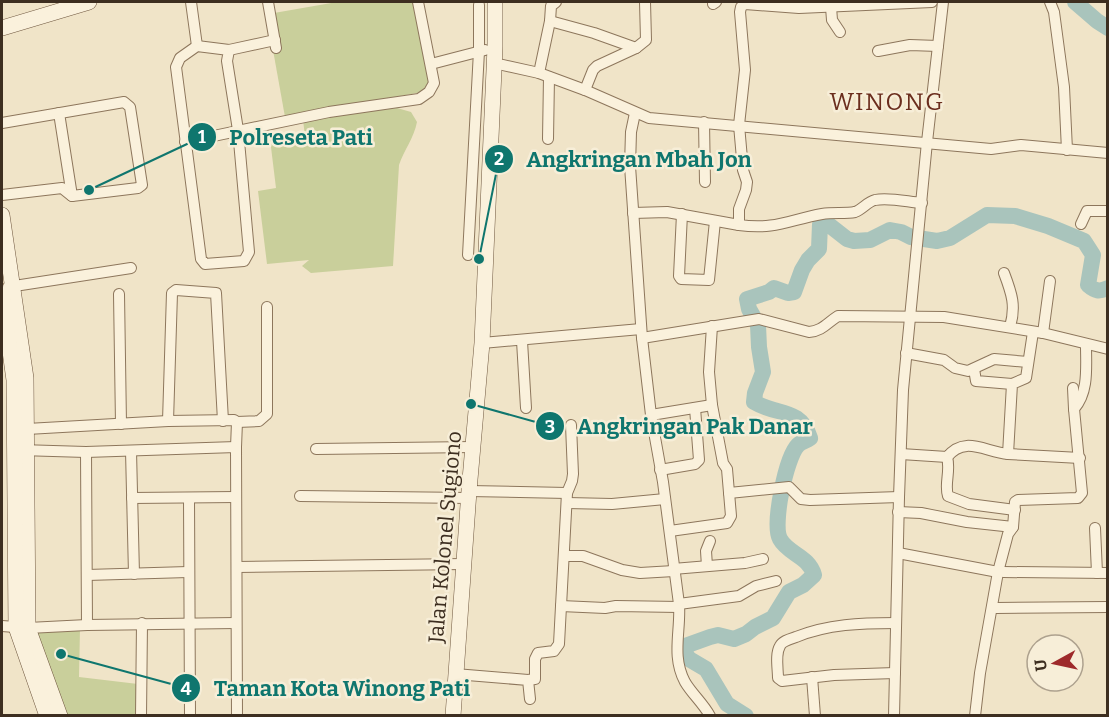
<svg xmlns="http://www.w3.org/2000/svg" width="1109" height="717" viewBox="0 0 1109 717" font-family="Bitter,serif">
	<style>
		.green { fill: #c9cf9b }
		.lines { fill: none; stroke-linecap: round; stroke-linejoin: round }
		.river { stroke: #a9c4bc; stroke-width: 16 }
		.minor-casing { stroke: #8d765c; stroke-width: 12 }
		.secondary-casing { stroke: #6f573f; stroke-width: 16 }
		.minor { stroke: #faf1dc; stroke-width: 10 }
		.secondary { stroke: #faf1dc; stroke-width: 15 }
		.labels { text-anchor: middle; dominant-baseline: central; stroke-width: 5; stroke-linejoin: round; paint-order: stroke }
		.street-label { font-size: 21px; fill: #3d2e20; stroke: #f7eed8 }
		.quarter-label { font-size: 24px; letter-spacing: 1.5px; fill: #6b2e1e; stroke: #f7eed8 }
		.leader { fill: none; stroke: #0f766e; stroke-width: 2 }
		.callout-dot { fill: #0f766e; stroke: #f7eed8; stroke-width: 2 }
		.mark-label { font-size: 18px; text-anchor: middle; font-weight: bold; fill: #fff }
		.callout-label { font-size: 22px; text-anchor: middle; font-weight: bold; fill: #0f766e; stroke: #f7eed8; stroke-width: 5; stroke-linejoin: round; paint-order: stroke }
	</style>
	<rect width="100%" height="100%" fill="#f0e4c8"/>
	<g class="green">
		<polygon points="337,2 416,2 430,81 426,89 417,93 285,117 273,50 274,13"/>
		<path d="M397,108L411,112L417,122C414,138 404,150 399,165L393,266L311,273L302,266L309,260L267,264L258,191L276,188L270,139L305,136L303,120Z"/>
		<polygon points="80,629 79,677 138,684 138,715 64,715 33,631"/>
	</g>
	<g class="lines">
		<g class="river">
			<polyline points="1075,2 1097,21 1108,28"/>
			<path d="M746,716L727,704L706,669L689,659L685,653V646L710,637L718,635L734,639L746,634L755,627L773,618L789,592L803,585L814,575C809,556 788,554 780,539C772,525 786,457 798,445C801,442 806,441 810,438C800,407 777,416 754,402L755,393L763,372L759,347L758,325L749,309L747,299L769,292L774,288L788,293L794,292L802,270L808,260L819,249L820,224L824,221L847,239L854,241L870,240L890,230L901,232L911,237L937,241L950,238L987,215L1015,216L1048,226L1084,241L1093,255L1088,285C1095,291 1099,292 1108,288"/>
		</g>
		<defs>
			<g id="minor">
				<polyline points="191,2 197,46"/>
				<polyline points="268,2 276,48"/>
				<polyline points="1050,2 1054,12 1064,87 1067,150"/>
				<polyline points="713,4 716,2"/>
				<polyline points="831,7 832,20 840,32"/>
				<polyline points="550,21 594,33 636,48 646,40 645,2"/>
				<polygon points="197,46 229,50 227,61 238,130 249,252 244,261 205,264 201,259 176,67 180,58"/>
				<polyline points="229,50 275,40"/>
				<polyline points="878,51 910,45 938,46"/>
				<polyline points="494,63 539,73 585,90 649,118 991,149 1021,145 1108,153"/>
				<polyline points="431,64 485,50"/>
				<polyline points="539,73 550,21 551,6 556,2"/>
				<polyline points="585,90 593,70 597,66 636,48"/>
				<polyline points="59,113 72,196"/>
				<path d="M635,113L631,132L630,166L642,338L651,415L663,482L679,604C681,631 671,656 685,682C692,694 703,703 710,716"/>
				<polyline points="704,122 705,182"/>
				<polyline points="2,123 124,102 130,107 142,185 138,188 72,196 62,188 2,195"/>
				<polyline points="548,139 549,77"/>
				<polyline points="185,142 329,112 419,99 429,92 434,83 418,2"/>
				<path d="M922,203C908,202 889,197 875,200C867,202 863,209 855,212C845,214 833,212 822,214C789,220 775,230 739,225V209L746,190L747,182L743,170L739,125L745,70L740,12L741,7L745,4L799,8L932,2"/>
				<polyline points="633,213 667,212 739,225"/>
				<polyline points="682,214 679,276 681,279 709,280 715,221"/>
				<polyline points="1081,224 1087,211 1108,211"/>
				<polyline points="468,255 479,51 479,5"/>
				<path d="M1004,273C1012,294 1016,306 1010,327"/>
				<polyline points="8,287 131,268"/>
				<polyline points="119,294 121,424"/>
				<polyline points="1043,333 1050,281"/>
				<path d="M642,338L759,319L809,332C822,331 827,323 838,316L944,317L1043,333L1108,349"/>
				<polyline points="522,341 526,408"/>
				<polyline points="482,343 641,329"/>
				<polyline points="906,353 944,360 955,368 968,371 994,359 1028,362"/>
				<polyline points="974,369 976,381 1012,384"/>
				<polyline points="1073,388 1074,409"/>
				<polyline points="651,415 712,405"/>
				<polyline points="168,421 172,293 176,290 216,293 223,421"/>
				<polyline points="237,422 259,421 267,414 267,307"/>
				<polyline points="27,429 168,421 234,420 237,422 236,447"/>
				<polyline points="316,449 473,447"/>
				<polyline points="20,450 86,452 236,447 237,716"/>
				<polyline points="131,451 134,574"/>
				<polyline points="86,452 87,625"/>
				<path d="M901,454L947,457C965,435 985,452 1008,454L1012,384L1026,378L1033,332"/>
				<polyline points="1008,454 1080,458"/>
				<path d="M947,457C951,471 944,484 948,496L969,504L1015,510"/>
				<polyline points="660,470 695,464 699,460 695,408"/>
				<polyline points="469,491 567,493"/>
				<polyline points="729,493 789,487 801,499 810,500 899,497"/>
				<polyline points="300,496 468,498"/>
				<polyline points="132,498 236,497"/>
				<polyline points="189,498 190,716"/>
				<polyline points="567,503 612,504 665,499"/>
				<polyline points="898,512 921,513 967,522 1013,527"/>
				<polyline points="1095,528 1097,573"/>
				<polyline points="670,531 727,523 731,516 727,469 723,463 712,405 709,372 712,326"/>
				<polyline points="898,553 998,572"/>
				<polyline points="564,556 583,556 622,570 640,573 674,571"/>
				<polyline points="707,566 706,551 710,541"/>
				<polyline points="237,567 464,564"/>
				<polyline points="673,569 745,563 763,559"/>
				<polyline points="1003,572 1108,573"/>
				<polyline points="87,575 188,572"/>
				<polyline points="679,604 739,596 756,586 776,581"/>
				<polyline points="561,606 605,608 616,606 679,607"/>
				<polyline points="996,608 1108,607"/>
				<polyline points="2,626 28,628 87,625 236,623"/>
				<path d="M895,673L834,675L782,681L778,678C778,669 775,654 780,646C782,641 790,639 796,637C828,624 861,623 896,623"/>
				<polyline points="455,674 528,680 530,699"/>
				<polyline points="812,677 815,716"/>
				<polyline points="528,680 535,679 535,659 538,653 554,651 559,644 567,493 572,481 573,474 571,425"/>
				<polyline points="141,716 142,623"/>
				<polyline points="894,716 899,497 903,390 927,142 943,2"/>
				<path d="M975,716L980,673L998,572L1008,534L1013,527L1015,502L1018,500L1078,498L1082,493L1074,409C1089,392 1086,367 1086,345"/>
			</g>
			<g id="secondary">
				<polyline points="2,28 89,2"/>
				<polyline points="2,215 26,378 28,628 60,716"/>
				<polyline points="2,294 14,380 16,627 47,716"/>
				<polyline points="453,716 469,491 482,343 495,47 495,2"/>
			</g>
		</defs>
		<use href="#minor" class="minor-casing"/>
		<use href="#secondary" class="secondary-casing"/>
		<use href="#minor" class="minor"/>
		<use href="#secondary" class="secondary"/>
	</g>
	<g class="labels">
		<g class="street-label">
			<text transform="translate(445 537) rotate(-85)">Jalan Kolonel Sugiono</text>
		</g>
		<g class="quarter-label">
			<text x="887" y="102">WINONG</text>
		</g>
	</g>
	<path class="leader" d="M89 190L202 137M479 259L499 159M471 404L550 426M61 654L186 688"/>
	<g class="callout-dot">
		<circle cx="89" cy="190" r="6"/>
		<circle cx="479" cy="259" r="6"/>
		<circle cx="471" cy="404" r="6"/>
		<circle cx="61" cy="654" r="6"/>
		<circle cx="202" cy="137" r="15"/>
		<circle cx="499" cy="159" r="15"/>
		<circle cx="550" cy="426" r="15"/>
		<circle cx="186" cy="688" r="15"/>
	</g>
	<g class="mark-label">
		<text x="202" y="143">1</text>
		<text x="499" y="165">2</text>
		<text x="550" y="433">3</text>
		<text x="186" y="695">4</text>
	</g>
	<g class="callout-label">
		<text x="301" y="145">Polreseta Pati</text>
		<text x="639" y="167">Angkringan Mbah Jon</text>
		<text x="695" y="434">Angkringan Pak Danar</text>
		<text x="342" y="696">Taman Kota Winong Pati</text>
	</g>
	<rect width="1109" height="717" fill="none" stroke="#3d2e20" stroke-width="6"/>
	<g transform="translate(1055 663) rotate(262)"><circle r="28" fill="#f7eed8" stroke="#ada18e" stroke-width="1.5"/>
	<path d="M0-4.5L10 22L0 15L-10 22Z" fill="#9e2a2b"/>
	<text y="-9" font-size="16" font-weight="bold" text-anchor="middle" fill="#3d2e20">U</text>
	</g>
</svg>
